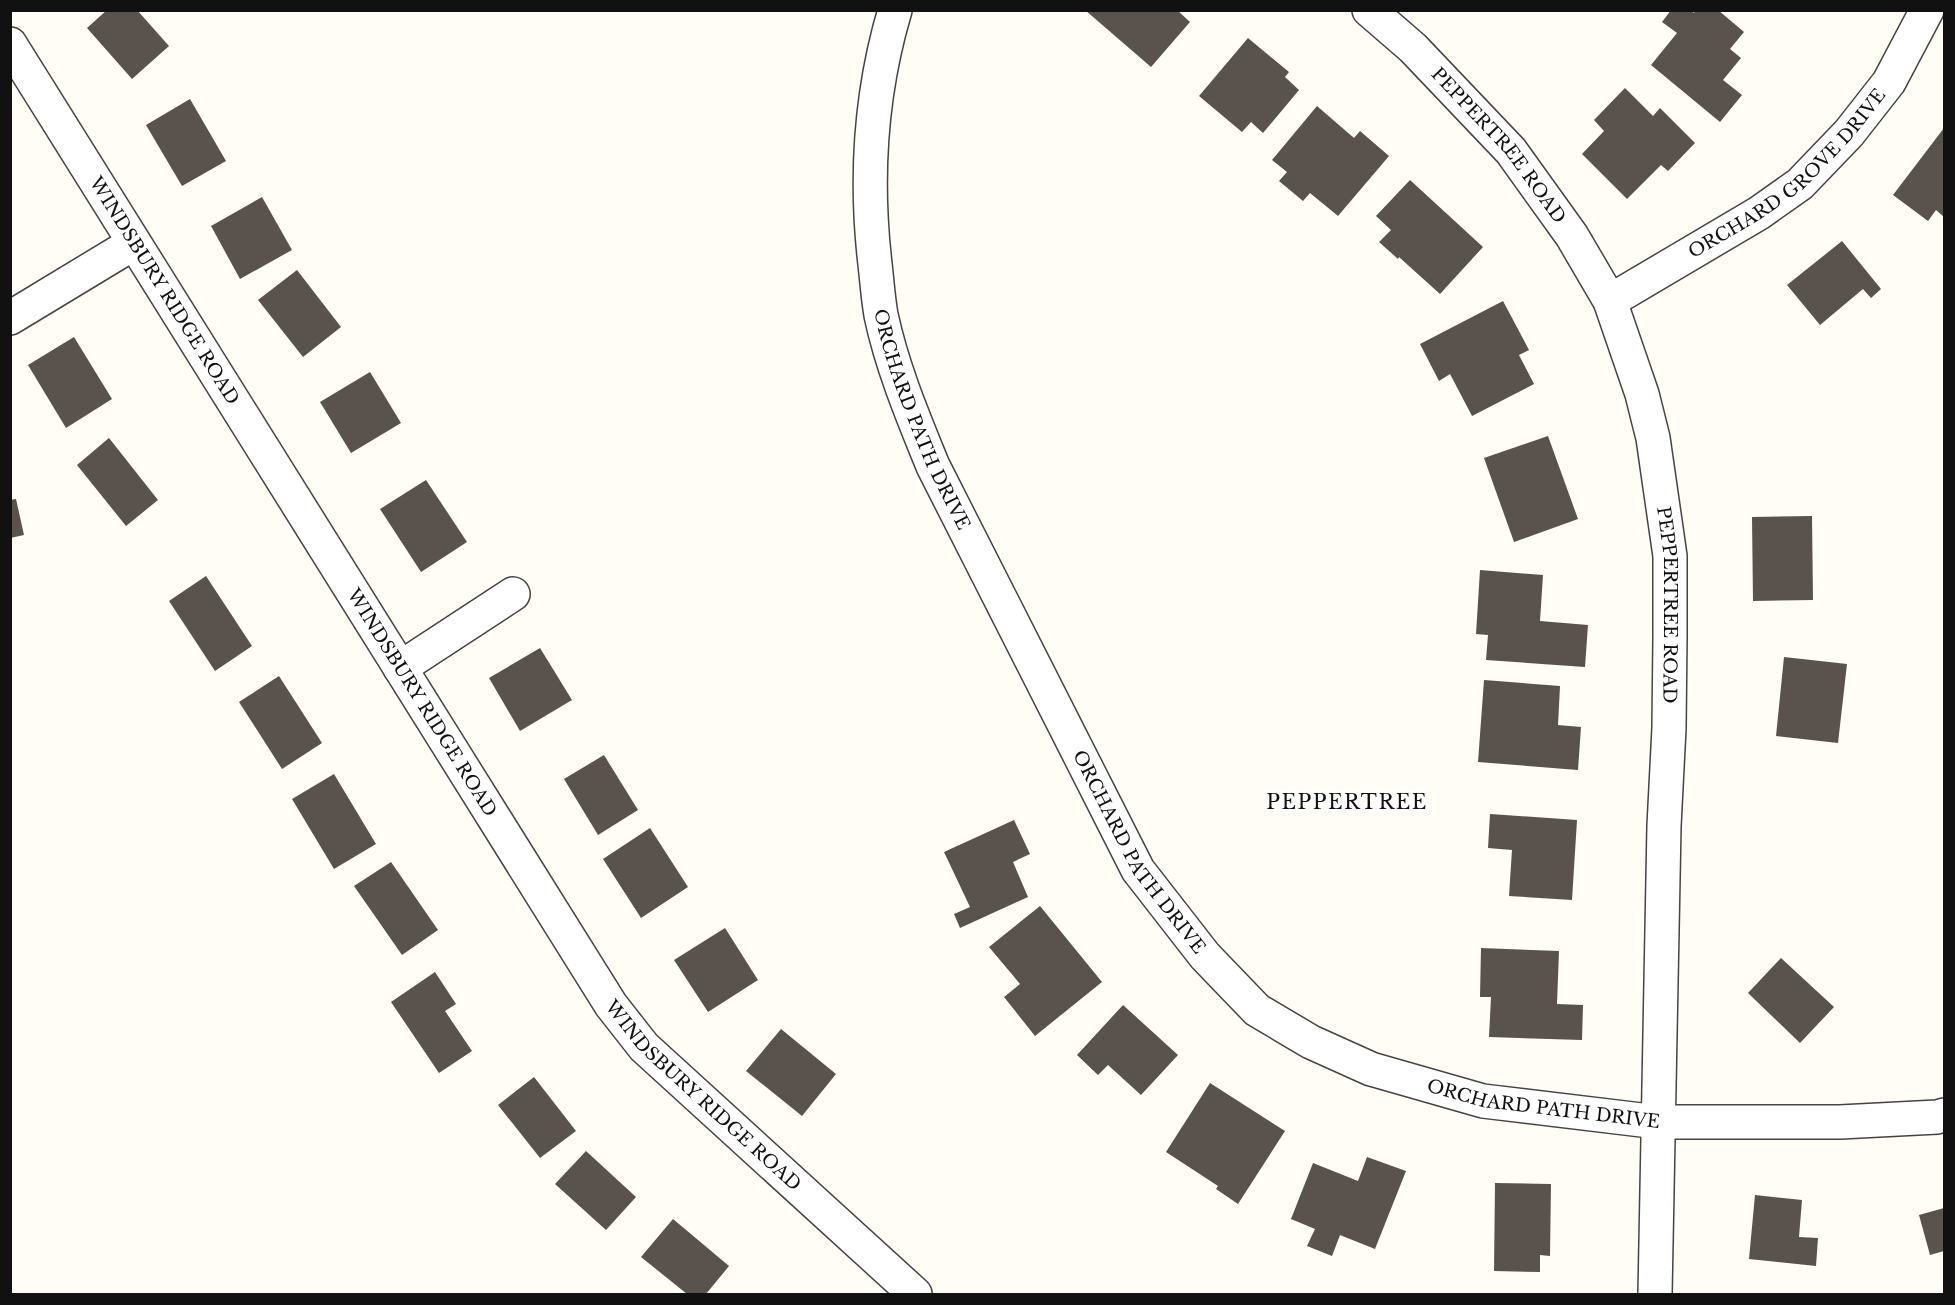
<svg xmlns="http://www.w3.org/2000/svg" width="1955" height="1305" viewBox="0 0 1955 1305" font-family="'Libre Baskerville',serif">
	<style>
		.building { fill: #5a524d }
		.lines { fill: none; stroke-linecap: round; stroke-linejoin: round }
		.street-casing { stroke: #444; stroke-width: 36 }
		.street { stroke: #fff; stroke-width: 33 }
		.labels { text-anchor: middle; dominant-baseline: central; stroke-width: 6; stroke-linejoin: round; paint-order: stroke }
		.street-label { font-size: 18px; fill: #111; stroke: #fff }
		.neighbourhood-label { font-size: 20px; letter-spacing: 1.5px; fill: #111; stroke: #fff }
	</style>
	<rect width="100%" height="100%" fill="#fffdf5"/>
	<g class="building">
		<polygon points="107,10 137,10 169,46 132,79 87,28"/>
		<polygon points="1085,10 1177,10 1190,22 1151,67"/>
		<polygon points="1671,10 1691,10 1694,13 1695,10 1718,10 1744,32 1730,49 1741,58 1723,80 1742,95 1720,122 1651,65 1677,33 1662,22"/>
		<polygon points="1248,38 1289,72 1285,77 1299,90 1263,133 1251,122 1242,132 1199,96"/>
		<polygon points="1625,88 1653,116 1660,108 1695,143 1668,171 1661,165 1627,199 1582,154 1604,131 1594,120"/>
		<polygon points="190,99 226,161 182,186 146,125"/>
		<polygon points="1317,106 1354,138 1360,131 1389,156 1338,216 1310,193 1303,201 1279,181 1287,172 1272,160"/>
		<polygon points="1944,128 1944,217 1936,210 1928,221 1893,195"/>
		<polygon points="1410,180 1483,247 1440,294 1399,257 1398,259 1379,242 1391,230 1376,216"/>
		<polygon points="262,197 292,250 240,279 211,226"/>
		<polygon points="1842,241 1881,289 1871,298 1863,289 1820,325 1787,285"/>
		<polygon points="297,270 341,327 303,357 258,300"/>
		<polygon points="1503,301 1529,350 1519,355 1534,384 1472,416 1450,374 1439,381 1420,344"/>
		<polygon points="74,337 112,399 66,428 28,365"/>
		<polygon points="370,372 401,423 351,453 320,402"/>
		<polygon points="1548,436 1578,519 1514,542 1484,458"/>
		<polygon points="109,438 158,500 126,526 77,465"/>
		<polygon points="426,480 467,542 421,572 380,509"/>
		<polygon points="16,499 24,535 10,538 10,500"/>
		<polygon points="1812,516 1813,600 1753,601 1752,517"/>
		<polygon points="1480,570 1543,575 1540,621 1588,625 1585,667 1486,660 1488,635 1476,634"/>
		<polygon points="206,576 252,646 215,671 169,601"/>
		<polygon points="540,648 572,700 520,731 489,678"/>
		<polygon points="1784,657 1847,664 1838,743 1776,736"/>
		<polygon points="279,676 322,743 282,769 239,702"/>
		<polygon points="1484,680 1560,686 1558,725 1581,727 1578,770 1478,762"/>
		<polygon points="604,755 638,810 598,835 564,779"/>
		<polygon points="334,774 376,844 334,869 292,799"/>
		<polygon points="1490,814 1577,820 1572,900 1509,896 1512,850 1488,848"/>
		<polygon points="1014,820 1030,854 1013,862 1028,897 960,928 954,914 970,907 944,852"/>
		<polygon points="650,828 688,887 641,918 603,859"/>
		<polygon points="391,862 438,930 402,955 354,886"/>
		<polygon points="1040,906 1102,982 1035,1036 1004,997 1020,984 989,947"/>
		<polygon points="725,928 758,980 708,1012 674,960"/>
		<polygon points="1481,948 1559,951 1557,1004 1583,1005 1582,1040 1489,1037 1491,997 1480,997"/>
		<polygon points="1781,958 1834,1007 1800,1043 1748,993"/>
		<polygon points="435,972 456,1004 445,1011 472,1051 439,1073 391,1002"/>
		<polygon points="1123,1005 1178,1055 1141,1095 1108,1065 1098,1075 1077,1055"/>
		<polygon points="781,1029 836,1074 802,1116 746,1071"/>
		<polygon points="534,1077 576,1131 540,1158 498,1105"/>
		<polygon points="1210,1083 1285,1131 1238,1204 1216,1189 1218,1186 1166,1152"/>
		<polygon points="586,1151 636,1197 606,1230 555,1184"/>
		<polygon points="1367,1157 1406,1171 1375,1249 1340,1235 1332,1256 1307,1246 1315,1229 1291,1219 1313,1163 1358,1181"/>
		<polygon points="1495,1183 1551,1184 1550,1256 1540,1255 1540,1272 1494,1271"/>
		<polygon points="1755,1195 1802,1200 1799,1237 1818,1238 1816,1266 1749,1259"/>
		<polygon points="1944,1208 1944,1251 1930,1255 1919,1215"/>
		<polygon points="673,1219 729,1266 706,1294 687,1294 641,1257"/>
	</g>
	<g class="lines">
		<defs>
			<g id="street">
				<path id="s1" d="M895,10C870,94 865,178 875,264C877,281 878,298 881,315C892,367 913,417 933,466L1138,870L1205,956L1257,1010L1311,1042L1371,1069L1483,1101L1658,1122H1840L1937,1117L1944,1115"/>
				<path id="s2" d="M1369,10L1413,48L1511,151L1572,236L1610,301L1642,394L1653,438L1670,556V637L1669,728L1664,826L1655,1294"/>
				<path id="s3" d="M10,44L611,1005L644,1047L915,1294"/>
				<path id="s4" d="M1610,301L1759,213L1800,184L1849,133L1889,82L1927,10"/>
				<polyline points="10,318 134,243"/>
				<polyline points="400,668 513,594"/>
			</g>
		</defs>
		<use href="#street" class="street-casing"/>
		<use href="#street" class="street"/>
	</g>
	<g class="labels">
		<g class="street-label">
			<text stroke="none"><textPath href="#s2" startOffset="188">PEPPERTREE ROAD</textPath></text>
			<text stroke="none"><textPath href="#s4" startOffset="220">ORCHARD GROVE DRIVE</textPath></text>
			<text stroke="none"><textPath href="#s3" startOffset="291">WINDSBURY RIDGE ROAD</textPath></text>
			<text stroke="none"><textPath href="#s1" startOffset="420">ORCHARD PATH DRIVE</textPath></text>
			<text stroke="none"><textPath href="#s2" startOffset="692">PEPPERTREE ROAD</textPath></text>
			<text stroke="none"><textPath href="#s3" startOffset="777">WINDSBURY RIDGE ROAD</textPath></text>
			<text stroke="none"><textPath href="#s1" startOffset="906">ORCHARD PATH DRIVE</textPath></text>
			<text stroke="none"><textPath href="#s3" startOffset="1263">WINDSBURY RIDGE ROAD</textPath></text>
			<text stroke="none"><textPath href="#s1" startOffset="1410">ORCHARD PATH DRIVE</textPath></text>
		</g>
		<g class="neighbourhood-label">
			<text x="1347" y="802">PEPPERTREE</text>
		</g>
	</g>
	<rect width="1955" height="1305" fill="none" stroke="#111111" stroke-width="24"/>
</svg>
